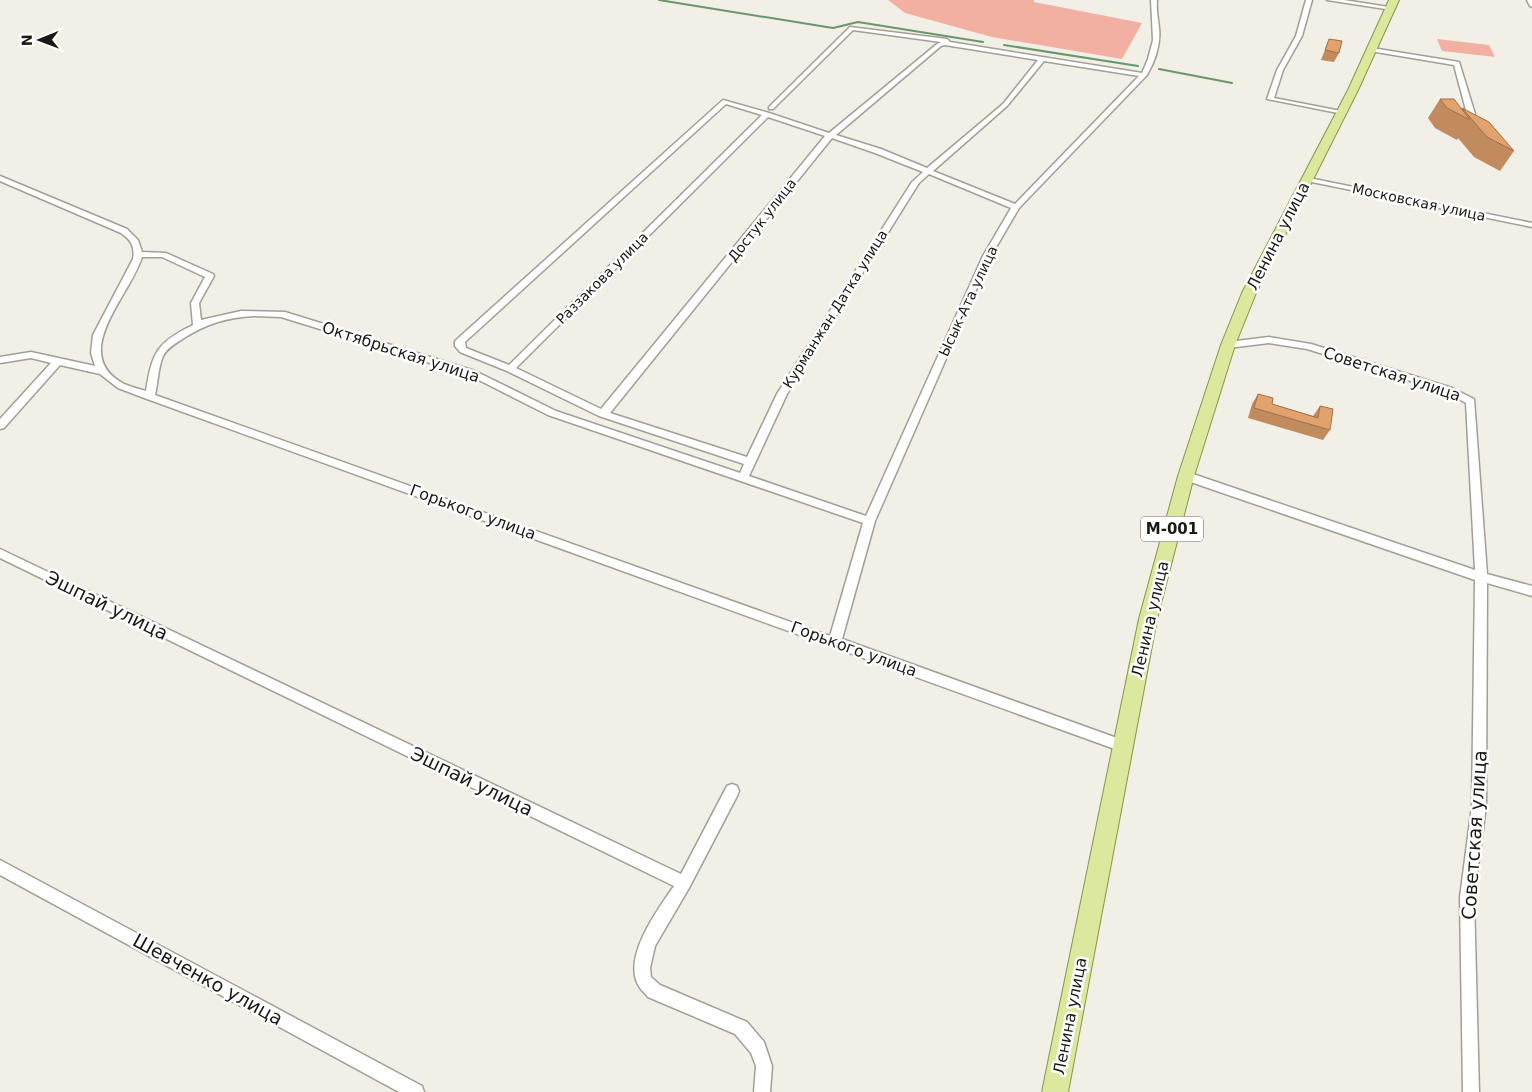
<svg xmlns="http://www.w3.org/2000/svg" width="1532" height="1092" viewBox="0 0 1532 1092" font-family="'DejaVu Sans',sans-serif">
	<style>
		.green { fill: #f2b0a2 }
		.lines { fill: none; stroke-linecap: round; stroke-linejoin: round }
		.stream { stroke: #6a966e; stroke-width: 2 }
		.street-casing { stroke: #a29f97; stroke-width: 3 }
		.primary-casing { stroke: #889644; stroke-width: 2 }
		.street { fill: #fff; fill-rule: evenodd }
		.primary { fill: #dbe89e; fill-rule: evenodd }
		.wall { fill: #c28b5e }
		.building { fill: #e1a26d; stroke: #9e714c }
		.labels { text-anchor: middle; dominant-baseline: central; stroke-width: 5; stroke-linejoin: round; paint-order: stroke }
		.far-street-label { font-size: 14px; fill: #1a1916; stroke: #fff }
		.shield { fill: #fff; stroke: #5f5e5c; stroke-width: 1 }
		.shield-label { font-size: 15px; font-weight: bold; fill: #1a1916 }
		.street-label { font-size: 16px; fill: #1a1916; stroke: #fff }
		.near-street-label { font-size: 19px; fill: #1a1916; stroke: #fff }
	</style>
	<rect width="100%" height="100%" fill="#f2efe6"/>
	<g class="green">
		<polygon points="888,0 1034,0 1034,2 1142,23 1122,59 992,37 905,13"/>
		<polygon points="1437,39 1489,45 1495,57 1442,51"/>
	</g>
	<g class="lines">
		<g class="stream">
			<polyline points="659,0 833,28 858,22 983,42"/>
			<polyline points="1004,45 1138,66"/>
			<polyline points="1159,69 1232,83"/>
		</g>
		<defs>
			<g id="street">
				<path d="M1151,0H1157C1156,10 1158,18 1159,28C1161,44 1155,61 1147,75L1019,208L991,256L875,521L842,639L1128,742L1130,746L1128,750L1123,752L147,399L118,388L100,374L60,365L4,428L0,429V419L51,363L31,358L0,363V357L31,352L95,366L91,353L93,335L133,259C135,246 131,240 121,233L0,181V176L127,229L138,240L142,252L166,253L213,274L214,276L199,303L201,320L241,311L285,312L475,371L556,411L740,473L744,464L599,416L507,371L460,352L455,346V341L723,100L769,113L829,133L937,44L941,42L853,30L773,109H769V107L850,27L947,39L950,42L1142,73L1148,59L1153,40ZM945,45L1038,60L1003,104L927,168L881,149L836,135L941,46ZM1044,61L1139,76L1015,204L933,171L1007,106ZM726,104L762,115L509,365L466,348L465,342ZM768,117L825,136L601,409L516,368ZM832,138L875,153L923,172L912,182L777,394L747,457L610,413ZM929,174L1011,208L983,256L866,516L749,476L787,394L919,183ZM142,257H162L205,277L191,303L193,325C157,342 152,353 146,391C139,389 131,387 124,384C68,354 130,296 142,257ZM254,316L281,317L469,375L548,415L863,523L830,636L155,395C158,382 158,368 163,356C167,348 176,343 184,338C206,324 227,317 254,316Z"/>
				<polygon points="1306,0 1312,0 1302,36 1283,70 1274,98 1341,111 1343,112 1343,114 1267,99 1277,70 1296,36"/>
				<polygon points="1327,0 1344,0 1395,8 1392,10"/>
				<polygon points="1527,0 1532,0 1532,7 1530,6"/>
				<polygon points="1372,48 1459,62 1475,114 1471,116 1467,114 1454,65 1370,51 1370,49"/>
				<polygon points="1304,177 1532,223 1532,227 1307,181 1303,179"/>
				<polygon points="1269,337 1311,344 1452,388 1474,399 1487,574 1532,586 1532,596 1487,583 1486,806 1474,897 1479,1092 1463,1092 1460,897 1472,806 1475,580 1182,479 1181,476 1186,472 1190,473 1475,570 1466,403 1446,392 1307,349 1269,343 1228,348 1223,345 1228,342"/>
				<path d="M0,549L681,874L727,786L732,784L737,786L739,791L737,796L689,888L655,946L650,968L651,977L660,985L747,1022L764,1042L772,1066L770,1092H754L756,1066L751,1053L735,1034L648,997C646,994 642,991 640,988C620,960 658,909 674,886L0,558Z"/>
				<polygon points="0,860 422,1086 424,1092 399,1092 0,875"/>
			</g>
			<polygon id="primary" points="1389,0 1399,0 1358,90 1256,293 1235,345 1194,476 1157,619 1068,1092 1042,1092 1139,619 1178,476 1221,345 1242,293 1348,90"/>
		</defs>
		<use href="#street" class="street-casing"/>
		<use href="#primary" class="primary-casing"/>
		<use href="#street" class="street"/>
		<use href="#primary" class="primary"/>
	</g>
	<g class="wall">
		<polygon points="1329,39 1339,53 1334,62 1321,60"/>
		<polygon points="1440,99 1461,109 1462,108 1514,151 1500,171 1474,157 1458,138 1457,140 1435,128 1428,118"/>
		<polygon points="1258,394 1272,404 1313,416 1320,406 1330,430 1323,440 1248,418 1252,404"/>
	</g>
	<g class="building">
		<polygon points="1329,39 1342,41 1339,53 1325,50"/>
		<polygon points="1440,99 1454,99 1470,120 1447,108"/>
		<polygon points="1462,108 1489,122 1514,151 1487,137"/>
		<polygon points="1258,394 1273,398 1272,404 1318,418 1320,406 1333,409 1330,430 1254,408"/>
	</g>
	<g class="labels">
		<g class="far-street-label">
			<text transform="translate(1419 202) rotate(12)">Московская улица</text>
			<text transform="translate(762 220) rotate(-52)">Достук улица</text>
			<text transform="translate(602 278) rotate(-45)">Раззакова улица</text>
			<text transform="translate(968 301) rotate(-65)">Ысык-Ата улица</text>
			<text transform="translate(835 309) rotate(-58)">Курманжан Датка улица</text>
		</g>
		<rect class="shield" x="1141" y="516.5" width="62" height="25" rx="4"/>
		<g class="shield-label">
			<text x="1172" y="529">М-001</text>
		</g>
		<g class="street-label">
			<text transform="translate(1278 236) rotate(-63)">Ленина улица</text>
			<text transform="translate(401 352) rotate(18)">Октябрьская улица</text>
			<text transform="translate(1392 374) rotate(18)">Советская улица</text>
			<text transform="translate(473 512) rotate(20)">Горького улица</text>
			<text transform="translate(1150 619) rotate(-77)">Ленина улица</text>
			<text transform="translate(854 649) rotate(20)">Горького улица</text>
			<text transform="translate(1070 1016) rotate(-79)">Ленина улица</text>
		</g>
		<g class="near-street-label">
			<text transform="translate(107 605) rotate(26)">Эшпай улица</text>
			<text transform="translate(472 781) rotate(26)">Эшпай улица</text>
			<text transform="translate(1474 835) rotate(-86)">Советская улица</text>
			<text transform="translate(208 979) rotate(29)">Шевченко улица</text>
		</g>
	</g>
	<g transform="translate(40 40) rotate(269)" stroke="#ffffff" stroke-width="4" paint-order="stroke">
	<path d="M0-4L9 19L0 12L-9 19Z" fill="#1a1916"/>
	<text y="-8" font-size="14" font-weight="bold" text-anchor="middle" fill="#1a1916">N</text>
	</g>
</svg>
